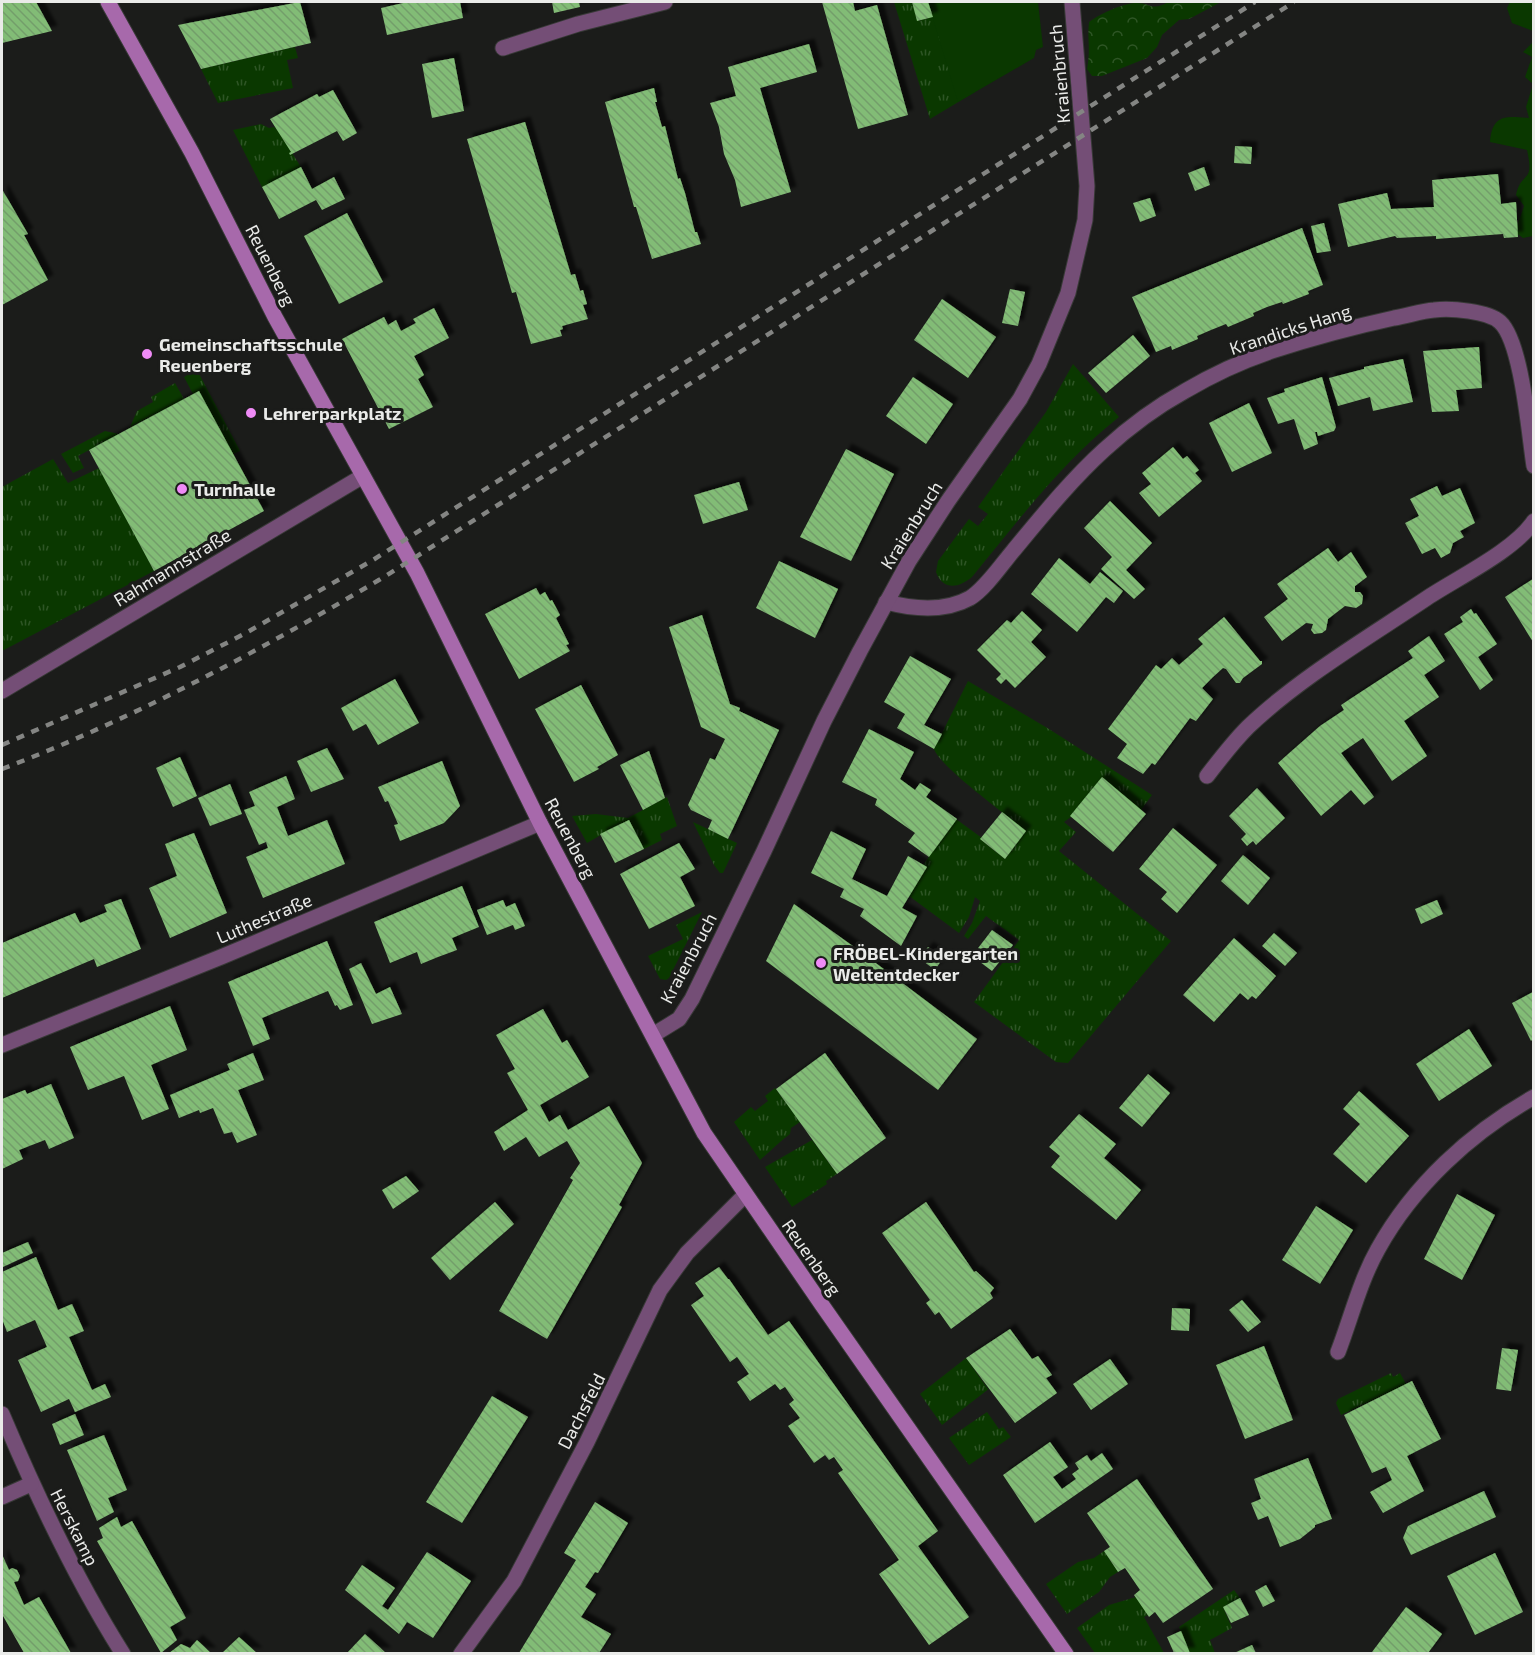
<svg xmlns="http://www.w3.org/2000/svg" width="1535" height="1655" viewBox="0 0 1535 1655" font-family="'Exo 2',sans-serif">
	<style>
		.grass { fill: url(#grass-tufts) }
		.forest { fill: url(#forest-crowns) }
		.park { fill: #0a3800 }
		.building { fill: url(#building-back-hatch); filter: url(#shadow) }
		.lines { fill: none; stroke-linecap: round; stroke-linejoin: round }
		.minor-casing { stroke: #383937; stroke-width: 17 }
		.secondary-casing { stroke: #383937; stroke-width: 17 }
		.minor { stroke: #744e76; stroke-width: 15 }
		.secondary { stroke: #a769ab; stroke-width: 15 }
		.rail { stroke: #848583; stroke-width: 4.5; stroke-dasharray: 8 8; stroke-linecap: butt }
		.poi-dot { fill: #ef8bf6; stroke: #1b1c1a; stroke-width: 2 }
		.labels { text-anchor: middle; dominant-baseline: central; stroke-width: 6; stroke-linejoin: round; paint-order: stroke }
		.street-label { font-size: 18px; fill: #eaebe9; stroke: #1b1c1a }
		.poi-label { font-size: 18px; font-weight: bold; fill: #eaebe9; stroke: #1b1c1a; text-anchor: start }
	</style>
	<defs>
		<pattern id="grass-tufts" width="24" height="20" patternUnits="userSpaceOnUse" patternTransform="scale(1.5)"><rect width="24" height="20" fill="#0a3800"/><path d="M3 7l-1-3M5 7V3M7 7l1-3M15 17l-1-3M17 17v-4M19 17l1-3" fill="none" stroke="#2e5525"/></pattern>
		<pattern id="forest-crowns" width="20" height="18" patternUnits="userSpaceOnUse" patternTransform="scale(1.5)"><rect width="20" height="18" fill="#0a3800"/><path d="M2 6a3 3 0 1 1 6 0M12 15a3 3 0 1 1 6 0" fill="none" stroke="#2e5525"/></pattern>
		<pattern id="building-back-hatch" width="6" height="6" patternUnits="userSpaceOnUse" patternTransform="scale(1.5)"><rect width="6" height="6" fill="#82bc76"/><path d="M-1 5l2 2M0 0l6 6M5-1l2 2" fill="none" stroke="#739e6a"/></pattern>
		<filter id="shadow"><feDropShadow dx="5.5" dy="-5.5" stdDeviation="1.5" flood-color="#0009"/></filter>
	</defs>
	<rect width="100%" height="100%" fill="#1b1c1a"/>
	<g class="grass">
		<polygon points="894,2 912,2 918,21 932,17 928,2 975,92 930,119"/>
		<polygon points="295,47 298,58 287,60 293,88 218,103 201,69"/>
		<polygon points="261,124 269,128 274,127 278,131 301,167 262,187 233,130"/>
		<path d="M1073,364L1119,417C1062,462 1018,521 972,577C959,588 943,591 936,572L938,561L969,519L978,526L988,514L978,507L1046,412Z"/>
		<polygon points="197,370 240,451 233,454 199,391 193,394 184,377"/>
		<polygon points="175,383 184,399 130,427 137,411 153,402 151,397"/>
		<polygon points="105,431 119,434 78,456 84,468 73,473 61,454"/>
		<polygon points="53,459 68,483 99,468 154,571 2,651 2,487"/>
		<path d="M968,681L1049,729L1152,795L1141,810L1071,817L1064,822L1076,832L1059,851L1171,941L1068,1063L1056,1062L974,1002L1019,940L986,916L968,939L964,936L972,923L980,901L975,897L969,917L959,933L909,896L927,867L923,865L956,819L982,838L981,840L1005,859L1026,831C1007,815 941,768 934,749Z"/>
		<polygon points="667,797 677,826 660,834 662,840 644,849 629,820 601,834 601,835 587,843 572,816 596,814 628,818"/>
		<polygon points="693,822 737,843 723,873 720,873 714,865"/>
		<polygon points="702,912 669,978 666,980 660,979 648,956 683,939 676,925"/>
		<path d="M775,1088L800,1122L791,1128L790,1134C779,1142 771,1151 760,1160L734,1122L751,1107L755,1111L768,1101L765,1096Z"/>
		<polygon points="812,1140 837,1174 826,1181 827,1184 792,1207 765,1167"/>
		<polygon points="966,1358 988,1389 990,1388 942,1425 920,1394"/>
		<polygon points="1391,1373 1393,1377 1400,1373 1406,1384 1341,1415 1336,1403 1338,1399"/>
		<polygon points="987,1412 999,1429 1003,1427 1011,1437 969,1465 949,1438"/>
		<polygon points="1104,1551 1118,1572 1110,1577 1099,1592 1067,1614 1046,1584 1078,1562 1094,1558"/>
		<polygon points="1234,1590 1240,1598 1223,1607 1232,1628 1210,1640 1215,1653 1190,1653 1179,1627"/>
		<polygon points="1136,1597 1148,1615 1144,1617 1164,1653 1095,1653 1077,1628 1109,1605"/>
	</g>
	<path class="forest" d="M1168,2H1221L1189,19L1179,20L1162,35L1157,47L1147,58L1102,76H1092L1087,69C1091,50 1087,39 1089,22C1100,14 1121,4 1135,3C1150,2 1151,12 1168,2Z"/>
	<g class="park">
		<polygon points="928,2 1038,2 1043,47 1036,50 1034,58 958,102"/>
		<polygon points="1510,2 1533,2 1533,31 1512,23 1507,8"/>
		<path d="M1533,42V236L1523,238L1515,232L1524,206L1516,195C1521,170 1535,185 1527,150L1490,142C1492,114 1506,116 1529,118L1526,107L1533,84L1525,77L1532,57L1523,52Z"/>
	</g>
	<g class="building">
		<polygon points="2,2 36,2 52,31 2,43"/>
		<polygon points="300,2 311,43 201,69 178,25"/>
		<polygon points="408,2 460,2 463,18 387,35 381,8"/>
		<polygon points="552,2 579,2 580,7 554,13"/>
		<polygon points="822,2 853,2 855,11 877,5 908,115 858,129"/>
		<polygon points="912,2 928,2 933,17 917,21"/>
		<polygon points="809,44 817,72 760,88 791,192 741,207 735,180 724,154 719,127 710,103 736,96 728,67"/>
		<polygon points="454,58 464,111 432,118 422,64"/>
		<polygon points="654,88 657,102 655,102 662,127 665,126 678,179 680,178 685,193 695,232 697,232 701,244 652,259 636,207 634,207 605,102"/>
		<polygon points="333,90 357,133 343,141 337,131 290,155 289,153 291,152 270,119 317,94 319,97"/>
		<polygon points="525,122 571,275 575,274 580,291 583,290 587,304 583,305 588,319 562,326 563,329 560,330 562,336 531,344 516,292 512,293 467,139"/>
		<polygon points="1235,146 1252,147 1251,164 1234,163"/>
		<polygon points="301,167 312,189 334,177 345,199 322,210 316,200 279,219 262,187"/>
		<polygon points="1204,167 1210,185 1195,191 1188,173"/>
		<polygon points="1498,174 1501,204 1516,202 1518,237 1504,238 1503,234 1436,239 1436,236 1397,238 1395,236 1348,247 1338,204 1387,193 1391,209 1434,207 1432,180"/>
		<polygon points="2,189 28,234 24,235 48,280 2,305"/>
		<polygon points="1150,198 1156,216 1140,222 1133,203"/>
		<polygon points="347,213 383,282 339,304 304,236"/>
		<polygon points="1324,223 1331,251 1317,253 1311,226"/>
		<polygon points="1302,228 1323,285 1308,291 1309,294 1283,304 1282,302 1267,307 1253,313 1254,316 1228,327 1226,324 1211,330 1197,336 1198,339 1172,350 1171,346 1156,352 1132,297"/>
		<polygon points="1010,289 1025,292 1018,326 1002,323"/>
		<polygon points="942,299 996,337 968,378 914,340"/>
		<polygon points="434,308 449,338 414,356 424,375 418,379 433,407 389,429 342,339 384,317 388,325 396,320 401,331 416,323 413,319"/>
		<polygon points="1133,335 1150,356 1106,393 1088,373"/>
		<polygon points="1479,347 1482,388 1456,390 1459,411 1432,412 1423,351"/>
		<polygon points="1403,359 1413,402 1373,411 1370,397 1338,406 1329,378 1364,369 1364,367"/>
		<polygon points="913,377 953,404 926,444 886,416"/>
		<polygon points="1322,377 1336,427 1334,431 1318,436 1317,432 1315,432 1318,444 1304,450 1294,419 1278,424 1267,398 1285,392 1284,389"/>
		<polygon points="199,391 264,511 154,571 89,450"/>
		<polygon points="1249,403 1272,453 1232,472 1209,423"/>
		<polygon points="1173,447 1183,459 1187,456 1199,470 1195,473 1202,481 1159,517 1139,493 1151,484 1142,473"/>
		<polygon points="846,449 894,474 851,561 800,537"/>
		<polygon points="739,482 748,510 703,524 694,495"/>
		<polygon points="1437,486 1442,496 1460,488 1475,523 1460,531 1464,537 1453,543 1450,553 1441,558 1435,548 1422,554 1405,523 1419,516 1410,499"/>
		<polygon points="1110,501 1152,543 1126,570 1145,589 1134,599 1101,569 1112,557 1084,528"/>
		<polygon points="1328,548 1338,562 1351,552 1367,577 1355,586 1355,592 1360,592 1363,596 1362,604 1356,608 1345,606 1328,619 1326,630 1322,633 1314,634 1311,630 1313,624 1306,623 1282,641 1264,617 1288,599 1277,584"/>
		<polygon points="1059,558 1090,584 1100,572 1123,591 1114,603 1106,597 1077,632 1031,594"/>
		<polygon points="779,561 838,589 815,638 756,608"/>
		<polygon points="1533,579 1533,642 1505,597"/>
		<polygon points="536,588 540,595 545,592 550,601 552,600 560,615 556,618 569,644 566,645 570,651 519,679 485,614"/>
		<polygon points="1471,609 1474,614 1476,613 1497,644 1478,657 1493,680 1480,690 1444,634 1463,622 1460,617"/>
		<polygon points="1022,611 1042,630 1031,642 1046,657 1015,688 1006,679 1001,684 996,679 1001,674 977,650 1007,620 1011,623"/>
		<polygon points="702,615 730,704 740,708 739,711 779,730 728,839 708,829 712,820 691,810 688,805 710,758 715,760 725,739 701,727 669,627"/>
		<polygon points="1224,617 1260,661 1262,661 1262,664 1243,678 1240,683 1236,683 1226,669 1223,668 1213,677 1202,688 1213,699 1196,721 1190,718 1155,765 1152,763 1143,774 1117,758 1127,744 1108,729 1156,665 1161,669 1172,658 1179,665 1203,644 1198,639"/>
		<polygon points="1429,636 1445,661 1424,675 1439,697 1404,721 1427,756 1392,781 1363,738 1341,753 1374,797 1364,805 1351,790 1321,816 1278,763 1320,726 1344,710 1341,705 1413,658 1408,651"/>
		<polygon points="910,656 951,679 924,725 942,734 934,749 897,728 905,714 884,702"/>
		<polygon points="395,679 419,723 378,745 366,724 353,731 341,708"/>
		<polygon points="581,685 618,755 597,767 599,769 574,782 535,709"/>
		<polygon points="869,729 914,752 900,779 915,790 920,783 931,790 926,797 957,819 929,857 908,842 915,833 875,805 877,799 842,782"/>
		<polygon points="327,748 344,779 311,792 297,761"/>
		<polygon points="649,751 665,798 643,810 620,765"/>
		<polygon points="180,757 197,796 173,807 156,768"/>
		<polygon points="442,761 460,806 444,823 400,841 394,825 398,824 388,801 385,802 378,787"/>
		<polygon points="286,776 295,799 277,807 288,836 327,820 345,864 263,898 246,857 268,848 266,842 259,845 244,810 255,806 249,792"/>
		<polygon points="1102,777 1146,814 1113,852 1070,816"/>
		<polygon points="230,784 242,814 210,826 198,798"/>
		<polygon points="1257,788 1285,818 1256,845 1253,841 1247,846 1241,839 1246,834 1229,816"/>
		<polygon points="1002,812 1026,831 1005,859 980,839"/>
		<polygon points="629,820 644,849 615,863 600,834"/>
		<polygon points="1173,828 1217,865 1177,913 1161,899 1167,892 1139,869"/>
		<polygon points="831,831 866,849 852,879 887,896 908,856 927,867 902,908 917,916 901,946 860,916 864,909 840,897 844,889 811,873"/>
		<polygon points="194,833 227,913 170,938 149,888 177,876 165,844"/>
		<polygon points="679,843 695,869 680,877 695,906 649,929 620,874"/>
		<polygon points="1243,855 1270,878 1248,905 1221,881"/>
		<polygon points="462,886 479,927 452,938 457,950 438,957 421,964 417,952 390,963 374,922"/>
		<polygon points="121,899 141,949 97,967 94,959 2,998 2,943 75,913 80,923 107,912 104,905"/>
		<polygon points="503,900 506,907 515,903 525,926 515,930 513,925 487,935 477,910"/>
		<polygon points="1437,900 1443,914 1421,924 1415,909"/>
		<polygon points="794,904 857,949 977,1039 938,1090 766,961"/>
		<polygon points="992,930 1013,945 992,971 972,956"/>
		<polygon points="1274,933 1297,953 1285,966 1262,946"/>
		<polygon points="1234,938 1276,976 1256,999 1252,996 1248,1000 1240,993 1214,1022 1183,995"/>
		<polygon points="327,941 353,1005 340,1010 337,1005 335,1006 328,991 262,1018 270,1039 253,1046 228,982"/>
		<polygon points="928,947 943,958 935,970 919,958"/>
		<polygon points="361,963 376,994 390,987 402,1014 372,1024 349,969"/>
		<polygon points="1533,992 1533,1039 1531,1041 1512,1003"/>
		<polygon points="170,1006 187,1050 151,1065 169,1109 142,1120 124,1076 88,1090 70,1047"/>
		<polygon points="543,1009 562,1043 567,1040 589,1077 540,1105 549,1122 560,1115 568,1130 609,1106 642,1163 619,1205 622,1207 547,1339 499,1311 573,1180 570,1178 580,1163 567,1141 539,1157 526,1137 504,1151 494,1132 528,1110 507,1073 515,1069 496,1035"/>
		<polygon points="1469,1029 1492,1066 1439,1101 1416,1064"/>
		<polygon points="253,1053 264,1080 238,1090 257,1135 237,1143 232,1132 224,1134 213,1108 200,1113 199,1110 179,1118 170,1095 230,1070 227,1064"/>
		<polygon points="825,1053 886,1138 837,1174 776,1089"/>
		<polygon points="1148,1074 1170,1093 1142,1127 1119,1108"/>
		<polygon points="51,1084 74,1138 49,1149 45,1140 19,1150 23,1159 2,1169 2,1099 25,1090 27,1094"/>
		<polygon points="1359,1091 1409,1136 1366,1183 1333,1154 1360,1124 1343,1109"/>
		<polygon points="1079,1114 1116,1144 1104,1158 1141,1190 1116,1220 1051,1167 1060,1156 1049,1147"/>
		<polygon points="406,1176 419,1191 393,1209 382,1190"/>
		<polygon points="1457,1194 1495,1215 1462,1280 1424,1259"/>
		<polygon points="495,1202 514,1224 450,1280 431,1258"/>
		<polygon points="926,1202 974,1272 976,1271 994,1288 990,1293 993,1298 951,1329 939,1312 935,1315 926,1303 930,1300 882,1233"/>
		<polygon points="1316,1206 1353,1230 1320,1284 1282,1260"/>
		<polygon points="28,1242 33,1253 3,1267 2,1253"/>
		<polygon points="36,1257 58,1310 72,1304 84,1331 69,1337 92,1390 105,1384 111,1397 75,1412 69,1399 41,1412 18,1360 47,1347 35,1320 7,1332 2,1319 2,1272"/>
		<polygon points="719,1267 728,1279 729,1279 768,1335 789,1321 938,1531 918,1546 969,1617 929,1645 879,1574 899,1560 838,1473 843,1470 834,1457 829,1460 825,1455 814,1463 788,1426 800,1418 789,1404 794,1400 785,1387 780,1390 775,1384 750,1401 737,1382 749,1374 737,1357 730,1362 691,1305 704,1296 695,1283"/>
		<polygon points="1242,1300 1261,1322 1248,1332 1229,1310"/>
		<polygon points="1172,1308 1190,1309 1189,1331 1171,1330"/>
		<polygon points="1010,1329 1032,1359 1038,1356 1052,1375 1046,1378 1057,1393 1015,1423 966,1358"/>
		<polygon points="1264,1346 1293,1420 1245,1439 1216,1365"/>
		<polygon points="1502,1348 1518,1350 1511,1391 1496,1389"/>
		<polygon points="1110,1359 1128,1384 1091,1410 1073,1384"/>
		<polygon points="1412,1381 1441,1439 1407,1456 1424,1491 1383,1513 1370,1492 1392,1480 1386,1467 1372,1473 1344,1415"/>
		<polygon points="492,1396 528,1417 462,1523 426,1502"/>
		<polygon points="75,1414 84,1435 60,1445 52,1424"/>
		<polygon points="104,1435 127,1490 108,1498 114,1512 97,1521 67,1450"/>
		<polygon points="1050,1442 1068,1467 1053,1477 1062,1489 1076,1479 1072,1474 1079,1469 1075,1463 1087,1455 1091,1461 1102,1453 1113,1469 1035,1523 1003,1475"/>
		<polygon points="1308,1458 1332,1519 1315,1525 1315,1527 1300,1539 1280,1547 1268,1516 1258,1520 1251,1503 1261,1499 1254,1479"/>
		<polygon points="1137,1479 1213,1589 1163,1623 1155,1612 1149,1617 1134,1595 1140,1590 1125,1568 1118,1572 1104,1551 1110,1547 1087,1513"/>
		<polygon points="1484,1491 1496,1517 1411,1555 1403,1538 1408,1526"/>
		<polygon points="595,1502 628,1523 598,1573 595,1572 585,1587 596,1594 581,1617 611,1634 599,1653 519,1653 576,1560 564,1553"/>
		<polygon points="117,1517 121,1527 132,1521 186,1618 170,1627 177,1640 161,1653 97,1541 103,1538 99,1528"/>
		<polygon points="427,1552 471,1581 433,1638 407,1622 399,1634 345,1590 362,1565 395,1588 382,1606 388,1610"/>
		<polygon points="1495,1553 1523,1612 1475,1635 1447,1576"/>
		<polygon points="2,1554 9,1570 12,1568 17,1570 20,1576 18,1581 14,1582 24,1605 39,1597 71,1653 24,1653 3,1616 2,1617"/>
		<polygon points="1266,1585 1275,1601 1263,1607 1255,1591"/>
		<polygon points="1240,1598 1249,1615 1231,1623 1223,1607"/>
		<polygon points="1406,1607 1442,1634 1428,1653 1375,1653 1372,1652"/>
		<polygon points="1181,1631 1190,1653 1174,1653 1167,1637"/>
		<polygon points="365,1634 386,1653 347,1653"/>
		<polygon points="239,1637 257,1653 222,1653"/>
		<polygon points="197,1640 211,1653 169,1653 181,1644 190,1648"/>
		<polygon points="1252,1645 1256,1653 1234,1653"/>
	</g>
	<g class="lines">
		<defs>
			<g id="minor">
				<polyline points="503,48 578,24 665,2"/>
				<path d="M886,602C913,609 945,612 970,598C985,589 1002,564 1013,551C1042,516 1071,480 1104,450C1129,427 1156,407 1185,391C1212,375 1242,361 1272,351C1312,338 1353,327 1394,318C1407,316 1421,311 1434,310C1451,308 1488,311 1500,322C1522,342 1529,435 1534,466"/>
				<polyline points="2,691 363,476"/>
				<path d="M1207,776C1220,759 1233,742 1248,727C1298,679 1369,637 1427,598C1457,578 1514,551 1534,521"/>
				<polyline points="653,1035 679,1019 692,999 764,851 824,721 860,651 909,561 948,501 1020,399 1039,364 1068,293 1085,220 1087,186 1072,2"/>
				<polyline points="2,1045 221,957 540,823"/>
				<path d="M1338,1352C1351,1318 1360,1281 1378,1249C1413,1186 1470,1133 1534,1097"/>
				<path d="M2,1414C37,1497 75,1578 123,1654"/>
				<polyline points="2,1497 31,1484"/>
				<polyline points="461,1654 514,1581 587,1442 660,1290 687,1253 745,1195"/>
			</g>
			<polyline id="secondary" points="108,2 192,153 275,317 417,573 540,823 704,1133 822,1305 1066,1654"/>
		</defs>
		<use href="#minor" class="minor-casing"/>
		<use href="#secondary" class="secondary-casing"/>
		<use href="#minor" class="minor"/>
		<use href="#secondary" class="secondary"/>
		<g class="rail">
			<polyline points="2,745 180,667 244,634 373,560 1255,2"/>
			<path d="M2,769C135,718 261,650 384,577L1294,2"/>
		</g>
	</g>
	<g class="poi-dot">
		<circle cx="147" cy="354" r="6"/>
		<circle cx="251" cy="413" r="6"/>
		<circle cx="182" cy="489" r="6"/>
		<circle cx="821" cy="963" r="6"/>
	</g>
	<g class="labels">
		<g class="street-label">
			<text transform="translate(1059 74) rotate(-95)">Kraienbruch</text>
			<text transform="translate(271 265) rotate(63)">Reuenberg</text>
			<text transform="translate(1290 329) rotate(-18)">Krandicks Hang</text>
			<text transform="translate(911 525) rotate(-58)">Kraienbruch</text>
			<text transform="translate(172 567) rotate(-31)">Rahmannstraße</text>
			<text transform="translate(571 838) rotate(62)">Reuenberg</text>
			<text transform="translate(264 918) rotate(-23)">Luthestraße</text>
			<text transform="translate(688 958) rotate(-62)">Kraienbruch</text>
			<text transform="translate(812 1257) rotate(55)">Reuenberg</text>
			<text transform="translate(581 1411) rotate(-63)">Dachsfeld</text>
			<text transform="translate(75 1527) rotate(63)">Herskamp</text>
		</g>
		<g class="poi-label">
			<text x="159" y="344">Gemeinschaftsschule<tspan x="159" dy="21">Reuenberg</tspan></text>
			<text x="263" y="413">Lehrerparkplatz</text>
			<text x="194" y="489">Turnhalle</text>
			<text x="833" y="953">FRÖBEL-Kindergarten<tspan x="833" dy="21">Weltentdecker</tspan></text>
		</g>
	</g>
	<rect width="1535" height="1655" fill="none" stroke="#eaebe9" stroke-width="6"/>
</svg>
